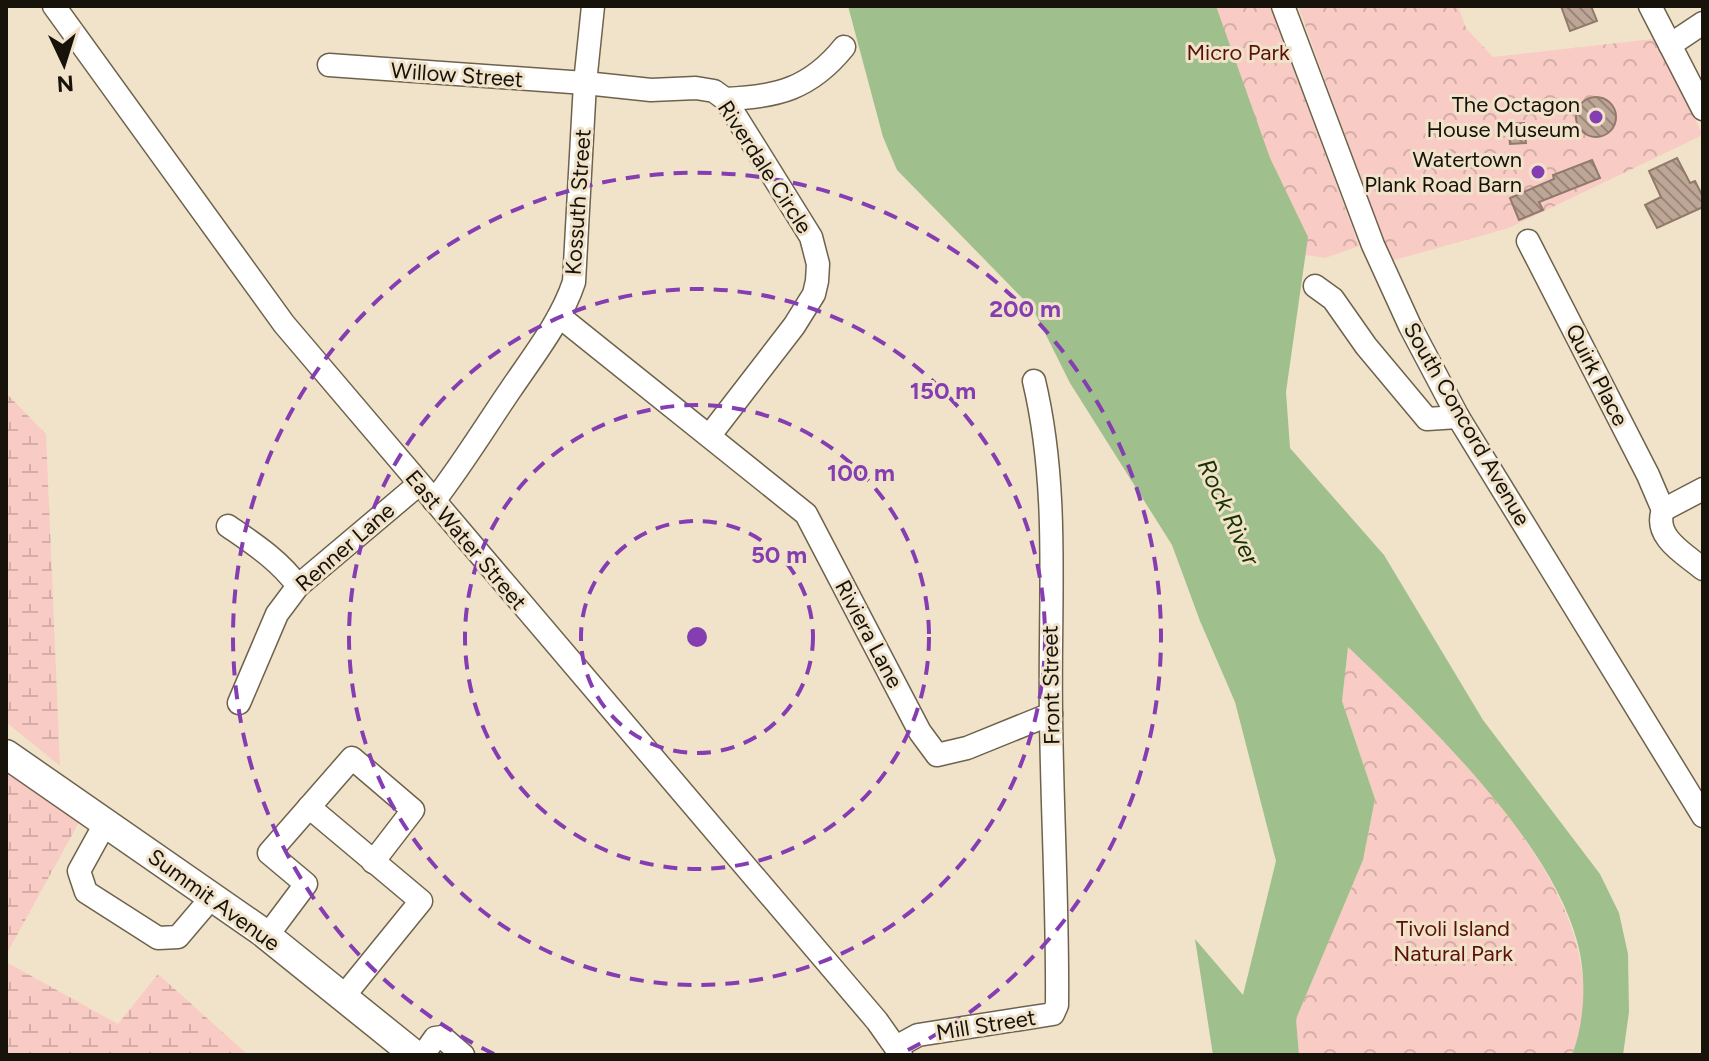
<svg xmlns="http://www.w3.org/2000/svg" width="1709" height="1061" viewBox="0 0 1709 1061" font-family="Figtree,sans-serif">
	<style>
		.wetland { fill: url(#wetland-marsh) }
		.park { fill: url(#park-crowns) }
		.water { fill: #9fbf8c }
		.building { fill: url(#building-back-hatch); stroke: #917a6b; stroke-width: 2 }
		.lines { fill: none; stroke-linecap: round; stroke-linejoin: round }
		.minor-casing { stroke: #6e624c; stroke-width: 25 }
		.major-casing { stroke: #6e624c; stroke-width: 31 }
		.minor { stroke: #fff; stroke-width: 22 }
		.major { stroke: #fff; stroke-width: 28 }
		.ring { fill: none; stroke: #853eb1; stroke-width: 4; stroke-dasharray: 14 10 }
		.poi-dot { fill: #853eb1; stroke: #f1e3ca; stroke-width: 3 }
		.labels { text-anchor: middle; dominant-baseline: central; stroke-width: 6; stroke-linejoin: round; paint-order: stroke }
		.park-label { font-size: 22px; fill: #5b100b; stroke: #f1e3ca }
		.street-label { font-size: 22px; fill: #17120a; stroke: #f1e3ca }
		.poi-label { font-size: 22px; fill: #17120a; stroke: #f1e3ca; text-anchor: end }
		.water-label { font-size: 24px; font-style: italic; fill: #173300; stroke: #f1e3ca }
		.centre { fill: #853eb1; stroke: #f1e3ca; stroke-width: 4 }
		.ring-label { font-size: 24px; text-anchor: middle; font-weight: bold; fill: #853eb1; stroke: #f1e3ca; stroke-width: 6; stroke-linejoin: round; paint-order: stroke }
	</style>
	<defs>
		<pattern id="wetland-marsh" width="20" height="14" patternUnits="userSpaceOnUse" patternTransform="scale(2)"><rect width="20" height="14" fill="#f8cbc4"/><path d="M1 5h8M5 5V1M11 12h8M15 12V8" fill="none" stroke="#d4ada7"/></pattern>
		<pattern id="park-crowns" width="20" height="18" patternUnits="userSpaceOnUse" patternTransform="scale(2)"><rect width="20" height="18" fill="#f8cbc4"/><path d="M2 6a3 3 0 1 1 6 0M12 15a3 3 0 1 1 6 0" fill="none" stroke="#d4ada7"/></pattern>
		<pattern id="building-back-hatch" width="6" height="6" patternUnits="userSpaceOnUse" patternTransform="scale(2)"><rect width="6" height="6" fill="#bea696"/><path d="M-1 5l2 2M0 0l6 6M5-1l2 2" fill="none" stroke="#998679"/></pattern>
	</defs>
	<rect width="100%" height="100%" fill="#f1e3ca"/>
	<g class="wetland">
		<polygon points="6,393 46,434 60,766 6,722"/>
		<polygon points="6,765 83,815 6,955"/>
		<polygon points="6,962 118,1024 158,974 248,1055 6,1055"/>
	</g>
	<g class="park">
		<polygon points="1138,6 1270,6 1359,246 1325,258 1287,252"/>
		<polygon points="1298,6 1458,6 1466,28 1493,57 1653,39 1703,135 1509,228 1391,261"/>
		<path d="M1348,646C1442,741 1632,904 1572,1055H1299L1296,1019L1363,860L1375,799L1342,701Z"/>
	</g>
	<path class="water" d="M848,6H1216L1270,158L1308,237L1286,392L1290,448L1384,555L1483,720L1600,874L1619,913L1628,954L1629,1012L1623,1055H1572C1585,1022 1587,976 1577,941C1549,838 1425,720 1348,647L1342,701L1375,799L1363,860L1296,1019L1299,1055H1213L1195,939L1243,995L1276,861L1235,702L1200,621L1172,545L1070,383L1033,309L897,170L883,137Z"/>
	<g class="building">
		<polygon points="1561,6 1591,6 1597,21 1570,31"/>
		<circle cx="1596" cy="117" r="20"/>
		<polygon points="1524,123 1526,143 1510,144 1508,124"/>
		<polygon points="1677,158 1690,183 1695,181 1703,197 1703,207 1657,228 1645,205 1661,197 1649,171"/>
		<polygon points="1592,160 1600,178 1539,202 1543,210 1519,220 1510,198 1554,179 1553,175"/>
	</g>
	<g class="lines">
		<defs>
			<g id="minor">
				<polyline points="54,6 284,324 877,1021 901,1055"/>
				<polyline points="1283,6 1373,245 1410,326 1458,417 1703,816"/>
				<polyline points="1650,6 1703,109"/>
				<polyline points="1670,45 1703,23"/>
				<polyline points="329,65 585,83 651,90 696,88 714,91 725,99 811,237 818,264 817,281 814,294 794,326 710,435"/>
				<path d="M725,99C777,97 810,89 844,47"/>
				<polyline points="1528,241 1648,475 1663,510"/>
				<polyline points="1315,286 1333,299 1366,346 1427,419 1458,417"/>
				<polyline points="559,316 806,514 920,732 937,755 967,748 1051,714"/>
				<path d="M434,501C462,465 485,427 511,389C534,355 561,321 574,282L585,83L593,6"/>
				<path d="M1663,510C1653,537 1685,554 1703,569"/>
				<polyline points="1663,510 1703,489"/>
				<path d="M228,526C254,544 279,560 298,586"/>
				<polyline points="239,703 277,614 298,586 419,484"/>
				<polyline points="309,807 421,901 343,997"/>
				<polyline points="106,822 79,871 86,892 158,938 178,937 212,897"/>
				<polyline points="267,936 306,884 269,853 352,758 413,810 373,862"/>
				<path d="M896,1047L918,1035L1053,1014L1057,1005C1058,908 1052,811 1051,714C1049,603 1060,490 1034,381"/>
				<polyline points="423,1055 435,1038 442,1037 463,1055"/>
			</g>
			<polyline id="major" points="6,754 261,931 415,1055"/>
		</defs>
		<use href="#minor" class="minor-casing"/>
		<use href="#major" class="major-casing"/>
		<use href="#minor" class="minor"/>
		<use href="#major" class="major"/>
	</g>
	<g class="ring">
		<circle cx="697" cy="637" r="116"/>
		<circle cx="697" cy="637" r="232"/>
		<circle cx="697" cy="637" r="348"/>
		<path d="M494 1054A464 464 0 1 1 900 1054"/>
	</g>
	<g class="poi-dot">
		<circle cx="1596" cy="117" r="8"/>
		<circle cx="1538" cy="172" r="8"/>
	</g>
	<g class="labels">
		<g class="park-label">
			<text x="1238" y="52">Micro Park</text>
			<text x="1453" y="928">Tivoli Island<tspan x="1453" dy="25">Natural Park</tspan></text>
		</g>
		<g class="street-label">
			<text transform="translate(457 75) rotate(4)">Willow Street</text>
			<text transform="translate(765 167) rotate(57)">Riverdale Circle</text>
			<text transform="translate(578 202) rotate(-86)">Kossuth Street</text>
			<text transform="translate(1597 375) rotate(63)">Quirk Place</text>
			<text transform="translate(1467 424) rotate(60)">South Concord Avenue</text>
			<text transform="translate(466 540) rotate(50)">East Water Street</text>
			<text transform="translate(345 547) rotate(-41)">Renner Lane</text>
			<text transform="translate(869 634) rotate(62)">Riviera Lane</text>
			<text transform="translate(1051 685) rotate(-91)">Front Street</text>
			<text transform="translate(214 900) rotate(36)">Summit Avenue</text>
			<text transform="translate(986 1025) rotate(-9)">Mill Street</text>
		</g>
		<g class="poi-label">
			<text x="1580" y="104">The Octagon<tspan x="1580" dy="25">House Museum</tspan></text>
			<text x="1522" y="159">Watertown<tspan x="1522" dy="25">Plank Road Barn</tspan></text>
		</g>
		<g class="water-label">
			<text transform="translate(1229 512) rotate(65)">Rock River</text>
		</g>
	</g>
	<circle cx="697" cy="637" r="12" class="centre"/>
	<g class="ring-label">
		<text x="1025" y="317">200 m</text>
		<text x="943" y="399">150 m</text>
		<text x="861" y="481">100 m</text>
		<text x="779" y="563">50 m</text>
	</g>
	<rect width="1709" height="1061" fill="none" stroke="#17120a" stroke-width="16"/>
	<g transform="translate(64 64) rotate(176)" stroke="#f1e3ca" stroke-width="6" paint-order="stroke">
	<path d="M0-6L14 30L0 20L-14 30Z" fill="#17120a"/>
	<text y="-12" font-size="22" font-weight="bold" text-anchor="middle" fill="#17120a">N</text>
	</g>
</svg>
